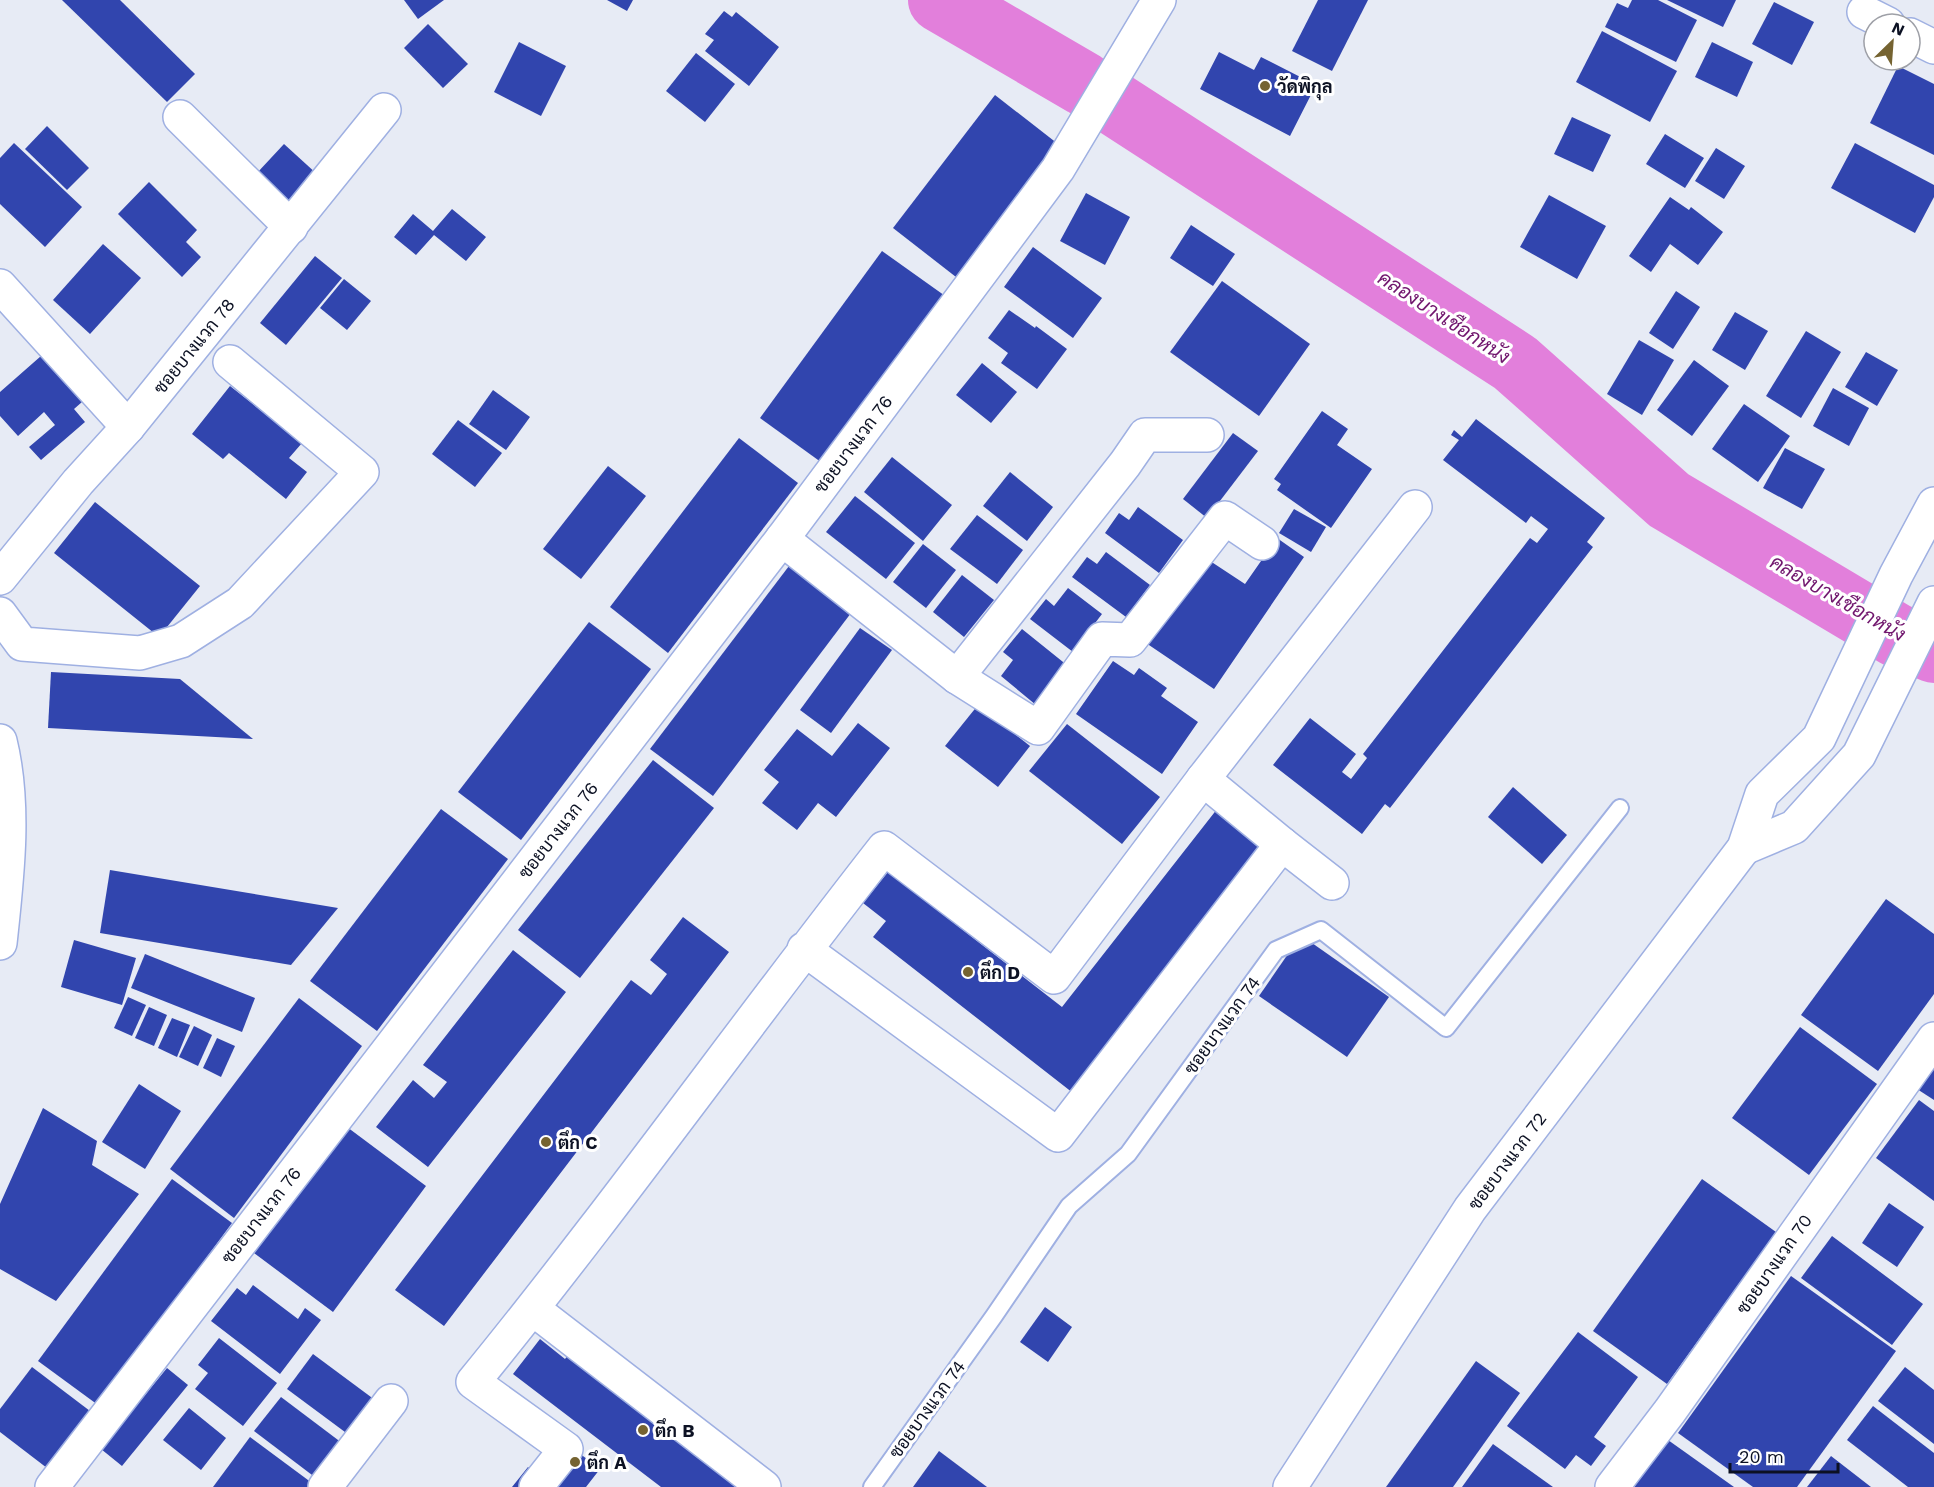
<svg xmlns="http://www.w3.org/2000/svg" width="1934" height="1487" viewBox="0 0 1934 1487" font-family="'Work Sans',Sarabun,sans-serif">
	<style>
		.lines { fill: none; stroke-linecap: round; stroke-linejoin: round }
		.river { stroke: #e27fdb; stroke-width: 64 }
		.building { fill: #3145ae }
		.lane-casing { stroke: #9fb0e2; stroke-width: 20 }
		.street-casing { stroke: #9fb0e2; stroke-width: 36 }
		.secondary-casing { stroke: #9fb0e2; stroke-width: 36 }
		.lane { stroke: #fff; stroke-width: 16 }
		.street { stroke: #fff; stroke-width: 33 }
		.secondary { stroke: #fff; stroke-width: 33 }
		.poi-dot { fill: #756331; stroke: #fff; stroke-width: 2 }
		.labels { text-anchor: middle; dominant-baseline: central; stroke-width: 6; stroke-linejoin: round; paint-order: stroke }
		.poi-label { font-size: 18px; font-weight: bold; fill: #0c1123; stroke: #fff; text-anchor: start }
		.street-label { font-size: 18px; fill: #0c1123; stroke: #fff }
		.water-label { font-size: 20px; font-style: italic; fill: #71176e; stroke: #fff }
	</style>
	<rect width="100%" height="100%" fill="#e7ebf5"/>
	<g class="lines">
		<polyline class="river" points="940,0 1084,84 1515,363 1669,500 1896,635 1934,651"/>
	</g>
	<g class="building">
		<polygon points="62,0 120,0 195,74 167,102"/>
		<polygon points="404,0 444,0 418,19"/>
		<polygon points="607,0 633,0 627,11"/>
		<polygon points="1318,0 1368,0 1332,71 1292,51"/>
		<polygon points="1632,0 1658,0 1697,20 1676,62 1605,27 1617,3 1628,8"/>
		<polygon points="1667,0 1736,0 1723,27"/>
		<polygon points="1774,2 1814,22 1792,65 1752,44"/>
		<polygon points="724,11 732,17 736,12 779,47 749,86 705,51 714,40 705,34"/>
		<polygon points="428,24 468,64 443,88 404,48"/>
		<polygon points="1602,31 1677,71 1650,122 1576,82"/>
		<polygon points="519,42 566,66 541,116 494,92"/>
		<polygon points="1712,42 1753,62 1737,97 1695,77"/>
		<polygon points="1219,52 1254,70 1261,57 1316,85 1290,136 1200,89"/>
		<polygon points="696,53 735,84 705,122 666,91"/>
		<polygon points="1898,66 1934,84 1934,155 1870,123"/>
		<polygon points="995,95 1058,144 956,277 893,228"/>
		<polygon points="1572,117 1611,135 1593,172 1554,154"/>
		<polygon points="47,126 89,168 67,190 25,149"/>
		<polygon points="1665,134 1704,158 1685,188 1646,164"/>
		<polygon points="14,143 82,207 45,247 0,204 0,158"/>
		<polygon points="1855,143 1934,185 1934,197 1915,233 1831,188"/>
		<polygon points="284,144 318,175 290,204 257,173"/>
		<polygon points="1716,148 1745,166 1724,199 1695,181"/>
		<polygon points="149,182 197,230 186,242 201,257 182,277 118,214"/>
		<polygon points="1086,193 1130,217 1105,265 1060,241"/>
		<polygon points="1549,195 1606,226 1577,279 1520,247"/>
		<polygon points="1670,197 1689,210 1691,207 1723,232 1698,265 1670,244 1651,272 1629,256"/>
		<polygon points="452,209 486,237 466,261 434,235 416,255 394,237 413,214 433,231"/>
		<polygon points="1191,225 1235,254 1213,286 1170,258"/>
		<polygon points="103,244 141,278 90,334 53,300"/>
		<polygon points="1033,247 1102,298 1073,338 1004,287"/>
		<polygon points="882,251 948,298 825,465 760,418"/>
		<polygon points="315,256 342,278 286,345 260,323"/>
		<polygon points="344,279 371,301 347,330 320,308"/>
		<polygon points="1222,281 1310,344 1259,416 1170,352"/>
		<polygon points="1676,291 1700,307 1673,349 1649,333"/>
		<polygon points="1009,310 1035,328 1036,326 1067,349 1037,389 1001,363 1008,353 988,338"/>
		<polygon points="1735,312 1768,331 1745,370 1712,350"/>
		<polygon points="1806,331 1841,352 1801,418 1766,396"/>
		<polygon points="1639,340 1674,360 1642,415 1607,394"/>
		<polygon points="1866,352 1898,370 1877,406 1845,387"/>
		<polygon points="41,356 82,402 74,409 85,422 41,460 29,447 55,425 44,412 18,436 0,416 0,392"/>
		<polygon points="1694,360 1729,386 1692,436 1657,410"/>
		<polygon points="982,363 1017,392 991,423 956,395"/>
		<polygon points="230,386 302,443 289,458 307,472 286,499 229,453 223,459 192,434"/>
		<polygon points="1833,388 1869,408 1849,446 1813,426"/>
		<polygon points="493,390 530,417 506,450 469,424"/>
		<polygon points="1744,404 1790,436 1758,482 1712,449"/>
		<polygon points="1322,411 1348,429 1337,445 1372,469 1331,528 1277,490 1281,484 1274,479"/>
		<polygon points="1476,419 1605,518 1587,542 1593,547 1390,808 1385,804 1362,834 1273,765 1310,718 1356,754 1342,772 1351,779 1367,758 1363,754 1530,538 1537,543 1548,529 1531,516 1526,523 1443,460 1459,440 1451,435 1454,430 1462,437"/>
		<polygon points="458,420 502,453 475,487 432,454"/>
		<polygon points="1233,433 1258,451 1207,518 1183,499"/>
		<polygon points="739,438 798,483 668,653 610,607"/>
		<polygon points="1785,448 1825,469 1802,509 1763,488"/>
		<polygon points="892,457 952,505 923,541 864,492"/>
		<polygon points="608,466 646,496 581,579 543,549"/>
		<polygon points="1010,472 1053,507 1027,541 983,506"/>
		<polygon points="855,496 915,543 886,579 826,532"/>
		<polygon points="95,502 200,586 159,637 54,553"/>
		<polygon points="1138,507 1183,540 1159,573 1105,533 1119,513 1129,520"/>
		<polygon points="1294,509 1326,527 1311,552 1279,533"/>
		<polygon points="977,515 1023,550 997,584 950,549"/>
		<polygon points="1277,538 1304,557 1214,689 1146,643 1204,557 1245,584"/>
		<polygon points="923,544 956,570 926,608 893,582"/>
		<polygon points="1106,552 1150,585 1126,617 1072,577 1087,557 1097,564"/>
		<polygon points="789,566 851,613 713,796 650,749"/>
		<polygon points="962,575 994,600 964,637 933,612"/>
		<polygon points="1068,588 1102,614 1073,652 1030,619 1046,599 1054,606"/>
		<polygon points="589,622 651,669 521,840 458,792"/>
		<polygon points="860,628 892,650 831,733 800,710"/>
		<polygon points="1022,629 1068,666 1036,705 1001,676 1013,660 1003,652"/>
		<polygon points="1113,661 1134,675 1139,668 1167,688 1161,696 1198,722 1162,774 1076,714"/>
		<polygon points="51,672 180,679 253,739 48,728"/>
		<polygon points="978,705 1030,746 998,787 945,746"/>
		<polygon points="858,723 890,748 836,817 818,803 797,830 762,803 779,782 764,770 797,729 832,756"/>
		<polygon points="1067,724 1160,797 1122,844 1029,771"/>
		<polygon points="653,760 714,808 580,978 518,930"/>
		<polygon points="1513,787 1567,835 1542,864 1488,817"/>
		<polygon points="1232,790 1263,848 1073,1093 873,937 886,921 863,903 888,872 1062,1007"/>
		<polygon points="441,809 508,859 377,1031 310,981"/>
		<polygon points="110,870 338,908 291,965 100,933"/>
		<polygon points="1886,899 1934,934 1934,994 1878,1071 1801,1015"/>
		<polygon points="683,917 729,952 444,1326 395,1290 631,980 651,995 667,974 650,960"/>
		<polygon points="74,940 136,958 122,1005 61,987"/>
		<polygon points="1312,943 1389,997 1347,1057 1259,996 1290,951"/>
		<polygon points="513,950 566,992 428,1167 376,1127 413,1080 434,1098 447,1082 423,1065"/>
		<polygon points="145,954 255,998 242,1032 131,988"/>
		<polygon points="128,997 146,1005 132,1036 114,1028"/>
		<polygon points="299,998 362,1046 234,1218 170,1169"/>
		<polygon points="149,1007 167,1015 154,1046 135,1038"/>
		<polygon points="172,1018 190,1025 177,1057 158,1048"/>
		<polygon points="194,1026 212,1035 198,1066 179,1057"/>
		<polygon points="1800,1027 1877,1084 1809,1175 1732,1118"/>
		<polygon points="217,1038 235,1046 221,1077 203,1068"/>
		<polygon points="1934,1066 1934,1100 1917,1089"/>
		<polygon points="139,1084 181,1111 145,1169 102,1142"/>
		<polygon points="1919,1100 1934,1111 1934,1201 1876,1158"/>
		<polygon points="43,1108 97,1141 92,1165 139,1194 56,1301 0,1269 0,1204"/>
		<polygon points="347,1127 426,1186 333,1312 254,1253"/>
		<polygon points="172,1179 232,1223 98,1405 38,1361"/>
		<polygon points="1702,1179 1776,1232 1667,1384 1593,1331"/>
		<polygon points="1889,1203 1924,1227 1897,1267 1862,1243"/>
		<polygon points="1832,1236 1923,1304 1892,1345 1801,1278"/>
		<polygon points="1791,1276 1896,1351 1797,1487 1753,1487 1678,1433"/>
		<polygon points="253,1285 298,1319 305,1308 321,1320 280,1374 211,1321 237,1288 246,1295"/>
		<polygon points="1045,1307 1072,1327 1048,1362 1020,1342"/>
		<polygon points="1578,1332 1638,1377 1594,1437 1606,1446 1591,1466 1576,1455 1565,1469 1507,1426"/>
		<polygon points="219,1338 277,1383 243,1426 195,1389 208,1373 198,1365"/>
		<polygon points="540,1339 565,1359 580,1339 773,1487 661,1487 513,1374"/>
		<polygon points="313,1354 375,1400 349,1435 287,1389"/>
		<polygon points="1476,1361 1520,1393 1453,1487 1386,1487"/>
		<polygon points="32,1367 90,1411 47,1468 0,1432 0,1409"/>
		<polygon points="1905,1367 1934,1390 1934,1444 1878,1401"/>
		<polygon points="167,1368 188,1385 122,1466 101,1449"/>
		<polygon points="281,1397 342,1443 316,1478 254,1431"/>
		<polygon points="1873,1406 1934,1453 1934,1487 1908,1487 1847,1440"/>
		<polygon points="189,1408 226,1438 201,1470 163,1440"/>
		<polygon points="250,1437 312,1483 308,1487 213,1487"/>
		<polygon points="562,1440 600,1469 586,1487 512,1487 528,1467 546,1480"/>
		<polygon points="1668,1440 1734,1487 1634,1487"/>
		<polygon points="1493,1444 1553,1487 1462,1487"/>
		<polygon points="939,1451 987,1487 913,1487"/>
		<polygon points="1831,1456 1871,1487 1807,1487"/>
	</g>
	<g class="lines">
		<defs>
			<polyline id="lane" points="872,1487 994,1316 1069,1206 1128,1154 1276,950 1321,930 1446,1028 1620,808"/>
			<g id="street">
				<polyline points="1864,12 1888,24"/>
				<polyline points="1910,35 1934,47"/>
				<polyline points="180,117 291,227"/>
				<polyline points="0,286 128,427"/>
				<polyline points="782,539 957,677 1038,728 1102,639 1130,640 1225,518 1262,543"/>
				<polyline points="0,578 78,482 128,427 384,110"/>
				<polyline points="0,614 22,644 140,653 181,641 240,603 362,472 230,362"/>
				<polyline points="957,677 1125,464 1145,435 1207,435"/>
				<polyline points="1203,779 1415,507"/>
				<polyline points="1282,844 1332,883"/>
				<polyline points="1744,848 1794,827 1859,755 1934,603"/>
				<polyline points="533,1309 764,1487"/>
				<polyline points="52,1487 782,539 1058,169 1159,0"/>
				<polyline points="325,1487 391,1401"/>
				<path d="M536,1487L566,1449L473,1382C615,1208 745,1025 884,848L1054,977L1203,779L1282,844L1058,1135L804,949"/>
				<polyline points="1290,1487 1470,1209 1744,848 1762,794 1819,738 1896,575 1934,504"/>
				<polyline points="1612,1487 1670,1411 1934,1039"/>
			</g>
			<path id="secondary" d="M0,741C16,806 7,878 0,943"/>
		</defs>
		<use href="#lane" class="lane-casing"/>
		<use href="#street" class="street-casing"/>
		<use href="#secondary" class="secondary-casing"/>
		<use href="#lane" class="lane"/>
		<use href="#street" class="street"/>
		<use href="#secondary" class="secondary"/>
	</g>
	<g class="poi-dot">
		<circle cx="1265" cy="86" r="6"/>
		<circle cx="968" cy="972" r="6"/>
		<circle cx="546" cy="1142" r="6"/>
		<circle cx="643" cy="1430" r="6"/>
		<circle cx="575" cy="1462" r="6"/>
	</g>
	<g class="labels">
		<g class="poi-label">
			<text x="1277" y="86">วัดพิกุล</text>
			<text x="980" y="972">ตึก D</text>
			<text x="558" y="1142">ตึก C</text>
			<text x="655" y="1430">ตึก B</text>
			<text x="587" y="1462">ตึก A</text>
		</g>
		<g class="street-label">
			<text transform="translate(194 346) rotate(-51)">ซอยบางแวก 78</text>
			<text transform="translate(853 444) rotate(-53)">ซอยบางแวก 76</text>
			<text transform="translate(558 830) rotate(-52)">ซอยบางแวก 76</text>
			<text transform="translate(1222 1025) rotate(-54)">ซอยบางแวก 74</text>
			<text transform="translate(1507 1161) rotate(-53)">ซอยบางแวก 72</text>
			<text transform="translate(261 1215) rotate(-52)">ซอยบางแวก 76</text>
			<text transform="translate(1774 1264) rotate(-55)">ซอยบางแวก 70</text>
			<text transform="translate(927 1409) rotate(-54)">ซอยบางแวก 74</text>
		</g>
		<g class="water-label">
			<text transform="translate(1444 317) rotate(33)">คลองบางเชือกหนัง</text>
			<text transform="translate(1838 598) rotate(30)">คลองบางเชือกหนัง</text>
		</g>
	</g>
	<g transform="translate(1892 42) rotate(25)"><circle r="28" fill="#ffffff" stroke="#9ea0a7" stroke-width="1.5"/>
	<path d="M0-4.5L10 22L0 15L-10 22Z" fill="#756331"/>
	<text y="-9" font-size="16" font-weight="bold" text-anchor="middle" fill="#0c1123">N</text>
	</g>
	<path d="M1730 1463v9h108v-9" fill="none" stroke="#0c1123" stroke-width="3"/>
	<text x="1739" y="1463" font-size="18" fill="#0c1123" stroke="#ffffff" stroke-width="4.5" paint-order="stroke">20 m</text>
</svg>
